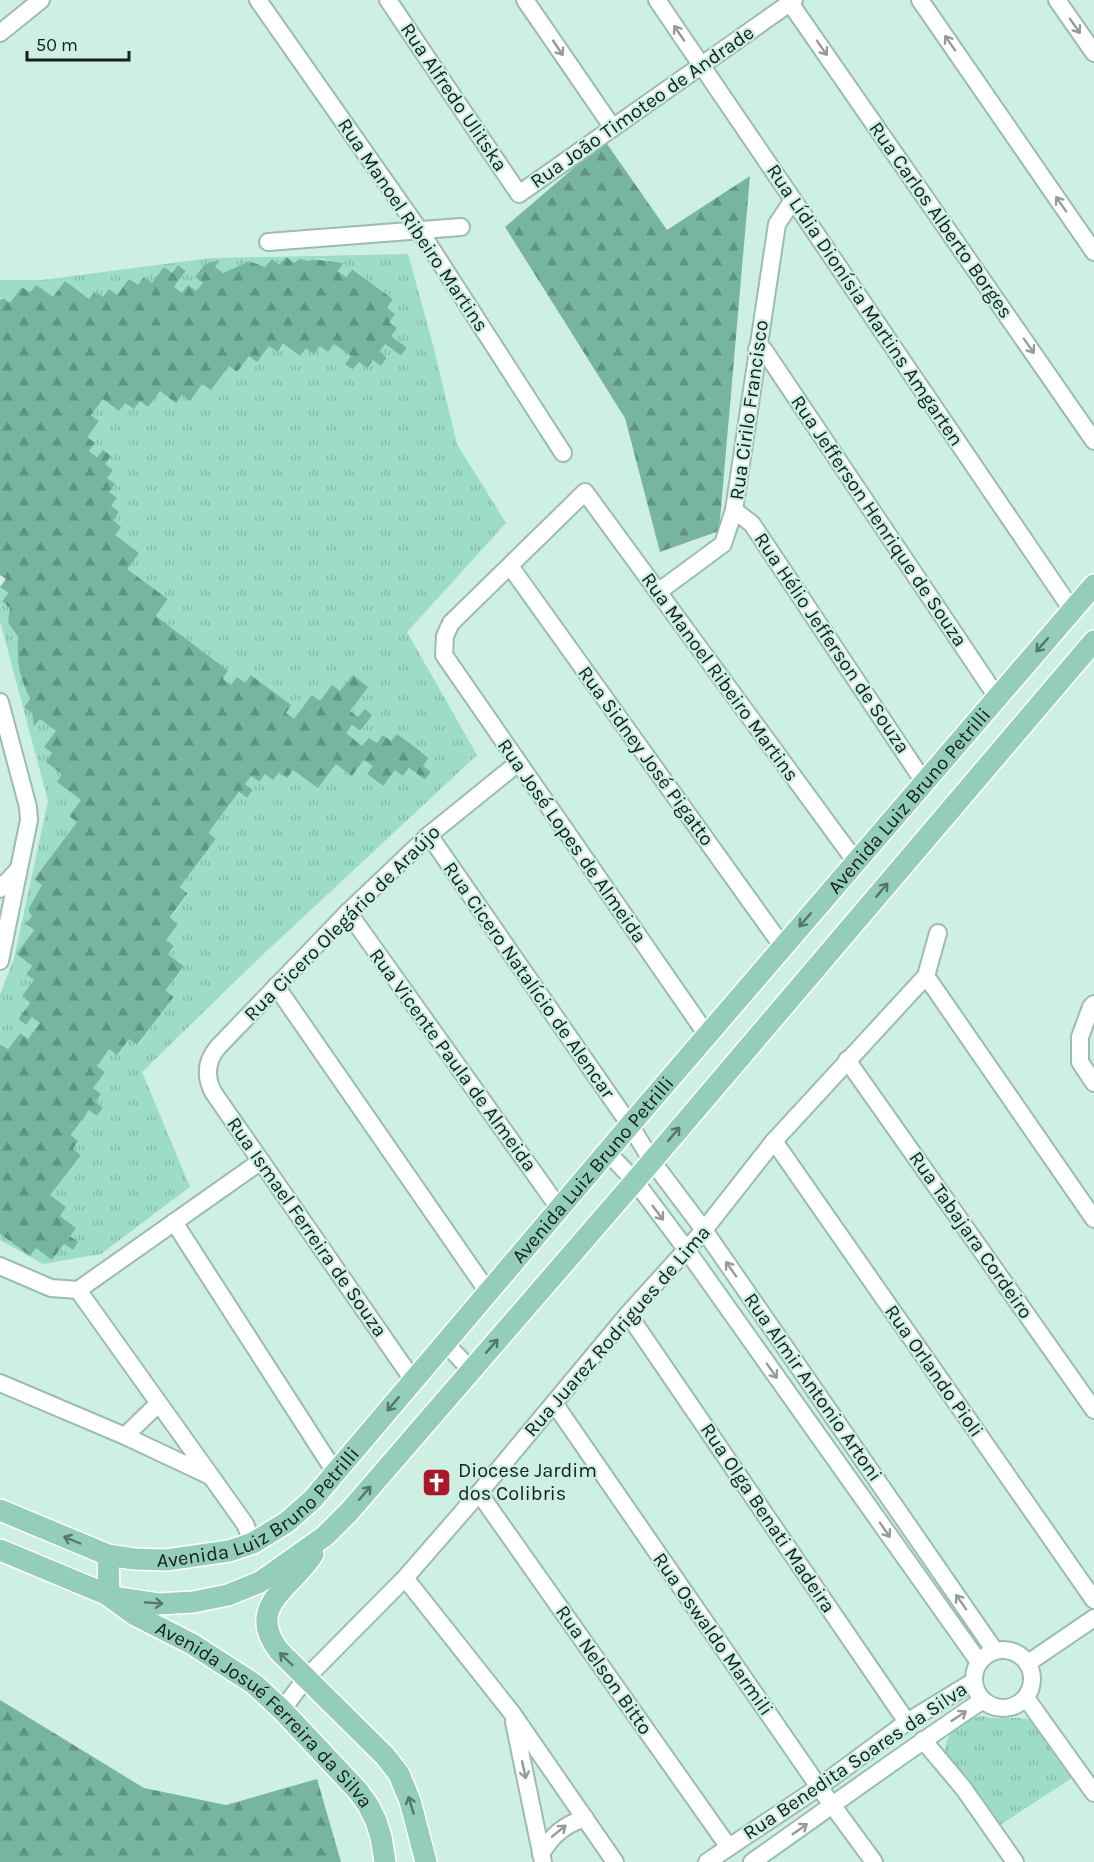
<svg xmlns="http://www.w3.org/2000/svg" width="1094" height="1862" viewBox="0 0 1094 1862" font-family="Karla,sans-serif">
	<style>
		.forest { fill: url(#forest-firs) }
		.park { fill: url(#park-tufts) }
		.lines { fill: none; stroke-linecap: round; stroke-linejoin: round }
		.minor-casing { stroke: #9cbcb1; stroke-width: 20 }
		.major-casing { stroke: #fff; stroke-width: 24 }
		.minor { stroke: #fff; stroke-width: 16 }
		.major { stroke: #95cdbc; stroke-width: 21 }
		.oneway { stroke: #959b98 }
		.oneway2 { stroke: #54766c }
		.labels { text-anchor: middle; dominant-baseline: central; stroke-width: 4.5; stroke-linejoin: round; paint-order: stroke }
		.street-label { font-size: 20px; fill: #13201b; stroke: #cef0e3 }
		.poi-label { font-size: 20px; fill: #13201b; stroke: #cef0e3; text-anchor: start }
	</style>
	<defs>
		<pattern id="forest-firs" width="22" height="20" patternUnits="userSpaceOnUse" patternTransform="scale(1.5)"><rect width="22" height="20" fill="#77b5a1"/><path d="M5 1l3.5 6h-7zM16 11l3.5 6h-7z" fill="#609382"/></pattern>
		<pattern id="park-tufts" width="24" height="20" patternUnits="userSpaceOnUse" patternTransform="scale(1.5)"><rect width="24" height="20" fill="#9ddcc7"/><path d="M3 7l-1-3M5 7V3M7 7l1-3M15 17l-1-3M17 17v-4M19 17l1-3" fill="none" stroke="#86bcaa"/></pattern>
	</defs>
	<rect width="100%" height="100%" fill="#cef0e3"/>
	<g class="forest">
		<polygon points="605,141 667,230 750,176 719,531 660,552 625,418 505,227"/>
		<path d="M286,257C306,260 324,259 344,263L338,271L346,277L352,269L393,299L397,328L407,348L401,356L385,344L387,358L381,366L353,370L344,364L350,357L328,352L300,356L283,344L278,352L237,372L229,367L211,391L202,385L190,401L91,415L99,421L95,443L89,451L97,457L103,449L111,456L121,526L140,553L128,569L168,599L156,616L229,671L223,679L251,675L292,705L353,674L369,687L365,709L373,715L360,731L352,725L347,733L369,737L397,733L429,758L431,772L425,780L409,768L403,776L383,786L367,774L364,760L352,776L318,788L287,778L259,782L251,776L253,790L247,798L239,792L209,832L216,839L180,887L188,893L170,917L178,924L174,946L168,954L184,966L166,990L174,997L137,1045L97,1066L105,1072L101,1094L103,1108L97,1116L89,1111L71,1135L79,1141L81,1155L66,1208L77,1228L79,1242L73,1250L64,1244L52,1260L30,1256L0,1234V1044L8,1049L26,1025L18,1019L30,1003L22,997L26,974L32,966L16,954L34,930L26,924L34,879L76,823L69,816L56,782L46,762L44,747L24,707L30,699C19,676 16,662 18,637L8,623L2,601L8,593L0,587L6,579L0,575V300L22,287L65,281L95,291L109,289L129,279L144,277L164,267L178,265L186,271L174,287L194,277L205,264L221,259L223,273L249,261Z"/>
		<polygon points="0,1700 144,1788 226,1805 317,1779 341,1862 0,1862"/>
	</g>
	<g class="park">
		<polygon points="408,254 433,345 457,444 506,523 407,632 477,755 254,963 142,1072 190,1187 101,1254 43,1264 0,1240 0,1234 30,1256 36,1248 52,1260 64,1244 73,1250 78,1242 70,1236 76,1228 60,1216 66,1207 50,1195 81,1155 73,1149 78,1141 71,1135 89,1110 97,1116 103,1108 95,1102 101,1094 93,1088 105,1072 97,1066 109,1049 117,1055 129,1039 138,1045 174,997 166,991 184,966 168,954 174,946 166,940 178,924 170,918 188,894 180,887 216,839 208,833 239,792 247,798 253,790 245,784 251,776 259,782 265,774 273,780 279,772 287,778 293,770 318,788 336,764 352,776 364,760 373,766 367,774 383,786 395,770 403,776 409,768 425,780 431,772 423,766 429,757 397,734 391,741 383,735 377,743 369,738 362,746 346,733 352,725 361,731 372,715 365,709 358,717 350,711 368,687 353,675 340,691 332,685 320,701 312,695 294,719 286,713 291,705 251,675 245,683 237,677 231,685 223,679 228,670 156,616 168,599 127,569 139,553 115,535 121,527 113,520 119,512 111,506 117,498 109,492 115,484 107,478 113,470 105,464 111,456 103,450 97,457 89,451 95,443 87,437 99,421 91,415 103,399 119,411 125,403 134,409 140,401 148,407 160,391 176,403 182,395 190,401 202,384 211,390 229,366 237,372 249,356 257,362 269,346 278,352 284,344 300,356 306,348 314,354 320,346 328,352 334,344 351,356 345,364 352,370 359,362 367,368 373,360 381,366 387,358 379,352 385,344 401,356 407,348 391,336 397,328 389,322 395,314 387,308 393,299 353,269 346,277 338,271 344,263 322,259 308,261 300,259 294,263 286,257 279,265 272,259 265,267 249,261 223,273 215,267 220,259 205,264 195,277 203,283 196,291 188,285 182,293 174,287 186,271 178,265 172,273 164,267 152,283 144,277 138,285 129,279 117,295 109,289 103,297 95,292 89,299 65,281 53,297 36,285 30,293 22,287 10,303 2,297 0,300 0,280 42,280 211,258"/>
		<path d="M0,587L8,593L2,601L10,608L8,623L18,637C16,662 19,676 30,699L24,707L32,713L34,726L40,719L56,731L44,747L52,753L46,762L62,774L57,782L81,800L69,816L77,822L34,879L42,885L28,910L32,916L26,924L34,930L16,954L32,966L26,974L34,980L22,996L30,1003L18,1019L26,1025L32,1017L40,1023L28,1039L20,1033L8,1049L0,1044V994L14,959L48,801L0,621Z"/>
		<path d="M982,1716C1000,1721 1015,1715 1032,1720L1072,1778L997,1827L945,1755C944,1732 961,1720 982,1716Z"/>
	</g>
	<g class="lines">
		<defs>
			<g id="minor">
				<polyline points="258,0 420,231 563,453"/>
				<polyline points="388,0 519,194 794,0"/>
				<polyline points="525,0 613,128"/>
				<polyline points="657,0 1072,610"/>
				<polyline points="788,0 1094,441"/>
				<polyline points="920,0 1094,252"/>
				<polyline points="1057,0 1094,53"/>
				<polyline points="0,33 41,0"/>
				<polyline points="268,242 461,227"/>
				<polyline points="757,349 764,350 997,697"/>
				<polyline points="734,510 752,524 924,782"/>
				<polyline points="510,566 783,947"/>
				<polyline points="658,592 723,544 734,510 777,224 793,200"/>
				<polyline points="0,702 28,807 29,820 0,961"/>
				<polyline points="429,835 630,1125 652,1161 704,1230 995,1651"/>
				<polyline points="0,889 18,870"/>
				<polyline points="348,912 559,1208"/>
				<polyline points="926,976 1094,1219"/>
				<polyline points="276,986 488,1292"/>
				<polyline points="1094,1004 1091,1007 1080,1037 1080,1062 1094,1083"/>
				<polyline points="707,1035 444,655 445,636 451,623 585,492 856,862"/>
				<polyline points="847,1060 1094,1410"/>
				<polyline points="774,1141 1094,1600"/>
				<polyline points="607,1152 635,1181 686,1249 979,1662"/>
				<polyline points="174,1222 335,1472"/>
				<polyline points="0,1266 51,1288 78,1290"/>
				<polyline points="78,1290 245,1524 253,1543"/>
				<polyline points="78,1290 261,1161"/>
				<polyline points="628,1314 907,1722"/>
				<polyline points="445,1343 471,1370"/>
				<path d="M413,1380L213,1092C205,1076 206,1061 218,1047L348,912L429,835L518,763"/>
				<polyline points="0,1383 125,1436 158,1404"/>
				<polyline points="554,1403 819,1787 874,1862"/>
				<polyline points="125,1436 208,1475"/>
				<polyline points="479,1493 728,1846"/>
				<polyline points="405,1578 512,1713 615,1862"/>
				<circle cx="1003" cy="1679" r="29"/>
				<polyline points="1028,1663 1094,1618"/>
				<polyline points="1026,1698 1094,1793"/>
				<polyline points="282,1710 306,1678 405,1578 479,1493 628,1314 704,1230 774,1141 926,976 938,933"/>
				<polyline points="514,1722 543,1862"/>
				<polyline points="923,1740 964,1789 1015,1862"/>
				<path d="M541,1854C552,1835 564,1825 585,1818"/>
				<polyline points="707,1862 819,1787 907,1722 974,1681"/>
				<path d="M752,1862C829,1808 905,1752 983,1700"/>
			</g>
			<g id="major">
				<path id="s1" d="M0,1510L108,1555L134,1559L166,1560L229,1551L253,1543L287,1522L313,1499L630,1125L1094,585"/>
				<polyline points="0,1550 113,1597 158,1604 193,1602 228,1595 260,1582 325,1536 349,1512 635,1181 1094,641"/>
				<path d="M313,1554C293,1587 244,1606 279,1651L385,1756L399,1774L410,1801L426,1862"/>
				<path id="s2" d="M108,1555L109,1596L135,1615L192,1644L254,1684L282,1710L358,1791L368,1805L376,1821L381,1837L385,1862"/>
			</g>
		</defs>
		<use href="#minor" class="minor-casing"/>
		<use href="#major" class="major-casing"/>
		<use href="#minor" class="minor"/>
		<use href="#major" class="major"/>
	</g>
	<defs><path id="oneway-shaft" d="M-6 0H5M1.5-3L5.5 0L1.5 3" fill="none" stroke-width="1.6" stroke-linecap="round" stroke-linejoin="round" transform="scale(1.5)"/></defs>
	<g class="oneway">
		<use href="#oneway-shaft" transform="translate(1075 26) rotate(55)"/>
		<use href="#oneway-shaft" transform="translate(679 33) rotate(-124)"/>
		<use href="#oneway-shaft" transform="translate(950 43) rotate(-125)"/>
		<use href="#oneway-shaft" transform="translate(558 48) rotate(56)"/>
		<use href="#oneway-shaft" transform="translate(822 48) rotate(55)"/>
		<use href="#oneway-shaft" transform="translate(1061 204) rotate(-125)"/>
		<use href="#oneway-shaft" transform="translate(1029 346) rotate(55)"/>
		<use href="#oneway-shaft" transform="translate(658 1213) rotate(53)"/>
		<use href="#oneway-shaft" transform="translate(731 1269) rotate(-125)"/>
		<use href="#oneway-shaft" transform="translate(772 1371) rotate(55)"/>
		<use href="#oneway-shaft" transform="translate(885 1530) rotate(55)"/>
		<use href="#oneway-shaft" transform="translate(961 1602) rotate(-125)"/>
		<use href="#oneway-shaft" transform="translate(959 1716) rotate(-34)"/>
		<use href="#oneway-shaft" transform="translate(524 1770) rotate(78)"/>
		<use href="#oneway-shaft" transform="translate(800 1829) rotate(-35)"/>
		<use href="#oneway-shaft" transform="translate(559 1831) rotate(-39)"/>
	</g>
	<g class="oneway2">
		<use href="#oneway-shaft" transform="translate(1042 645) rotate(131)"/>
		<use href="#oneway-shaft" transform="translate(882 890) rotate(-50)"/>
		<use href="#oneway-shaft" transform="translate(805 920) rotate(131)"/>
		<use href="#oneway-shaft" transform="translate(674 1134) rotate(-50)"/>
		<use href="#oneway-shaft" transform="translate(492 1346) rotate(-49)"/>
		<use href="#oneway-shaft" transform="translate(393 1404) rotate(130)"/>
		<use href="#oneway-shaft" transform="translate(365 1493) rotate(-49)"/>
		<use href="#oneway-shaft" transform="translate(72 1540) rotate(-157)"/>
		<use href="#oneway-shaft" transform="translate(154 1603) rotate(4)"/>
		<use href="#oneway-shaft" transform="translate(286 1659) rotate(-136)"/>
		<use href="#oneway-shaft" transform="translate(411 1805) rotate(-107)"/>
	</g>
	<defs>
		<symbol id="church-square" viewBox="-11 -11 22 22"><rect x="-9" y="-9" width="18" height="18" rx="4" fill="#ab162b" stroke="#cef0e3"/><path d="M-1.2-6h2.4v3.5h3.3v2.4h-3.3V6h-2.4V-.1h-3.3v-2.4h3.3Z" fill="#fff"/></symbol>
	</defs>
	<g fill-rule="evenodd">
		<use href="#church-square" x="420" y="1466" width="33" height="33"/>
	</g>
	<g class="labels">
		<g class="street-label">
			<text transform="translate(454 97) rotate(56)">Rua Alfredo Ulitska</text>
			<text transform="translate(642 107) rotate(-35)">Rua João Timoteo de Andrade</text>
			<text transform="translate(941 220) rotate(55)">Rua Carlos Alberto Borges</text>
			<text transform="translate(413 225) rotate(56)">Rua Manoel Ribeiro Martins</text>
			<text transform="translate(865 305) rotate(56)">Rua Lídia Dionísia Martins Amgarten</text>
			<text transform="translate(749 410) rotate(-82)">Rua Cirilo Francisco</text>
			<text transform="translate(879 521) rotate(56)">Rua Jefferson Henrique de Souza</text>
			<text transform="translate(832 643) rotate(56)">Rua Hélio Jefferson de Souza</text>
			<text transform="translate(720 677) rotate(54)">Rua Manoel Ribeiro Martins</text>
			<text transform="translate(646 756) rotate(54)">Rua Sidney José Pigatto</text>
			<text stroke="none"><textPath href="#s1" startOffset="1257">Avenida Luiz Bruno Petrilli</textPath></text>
			<text transform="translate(572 841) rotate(55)">Rua José Lopes de Almeida</text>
			<text transform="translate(342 923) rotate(-45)">Rua Cicero Olegário de Araújo</text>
			<text transform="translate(529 980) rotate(55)">Rua Cicero Natalício de Alencar</text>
			<text transform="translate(453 1060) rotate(54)">Rua Vicente Paula de Almeida</text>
			<text stroke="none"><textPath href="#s1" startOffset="771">Avenida Luiz Bruno Petrilli</textPath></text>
			<text transform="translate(307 1227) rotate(55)">Rua Ismael Ferreira de Souza</text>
			<text transform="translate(971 1235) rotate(55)">Rua Tabajara Cordeiro</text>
			<text transform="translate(617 1331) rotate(-49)">Rua Juarez Rodrigues de Lima</text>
			<text transform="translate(934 1371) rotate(55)">Rua Orlando Pioli</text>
			<text transform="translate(813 1387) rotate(55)">Rua Almir Antonio Artoni</text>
			<text stroke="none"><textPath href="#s1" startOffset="285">Avenida Luiz Bruno Petrilli</textPath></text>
			<text transform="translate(768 1518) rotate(56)">Rua Olga Benati Madeira</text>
			<text transform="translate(713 1634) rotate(55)">Rua Oswaldo Marmili</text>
			<text transform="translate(604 1670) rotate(55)">Rua Nelson Bitto</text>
			<text stroke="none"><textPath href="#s2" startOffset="238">Avenida Josué Ferreira da Silva</textPath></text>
			<text transform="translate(855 1761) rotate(-34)">Rua Benedita Soares da Silva</text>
		</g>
		<g class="poi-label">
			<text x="458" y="1470">Diocese Jardim<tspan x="458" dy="23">dos Colibris</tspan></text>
		</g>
	</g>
	<path d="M27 51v9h102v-9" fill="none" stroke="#13201b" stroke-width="3"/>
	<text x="36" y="51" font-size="18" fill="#13201b" stroke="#cef0e3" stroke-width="4.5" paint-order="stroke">50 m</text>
</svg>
